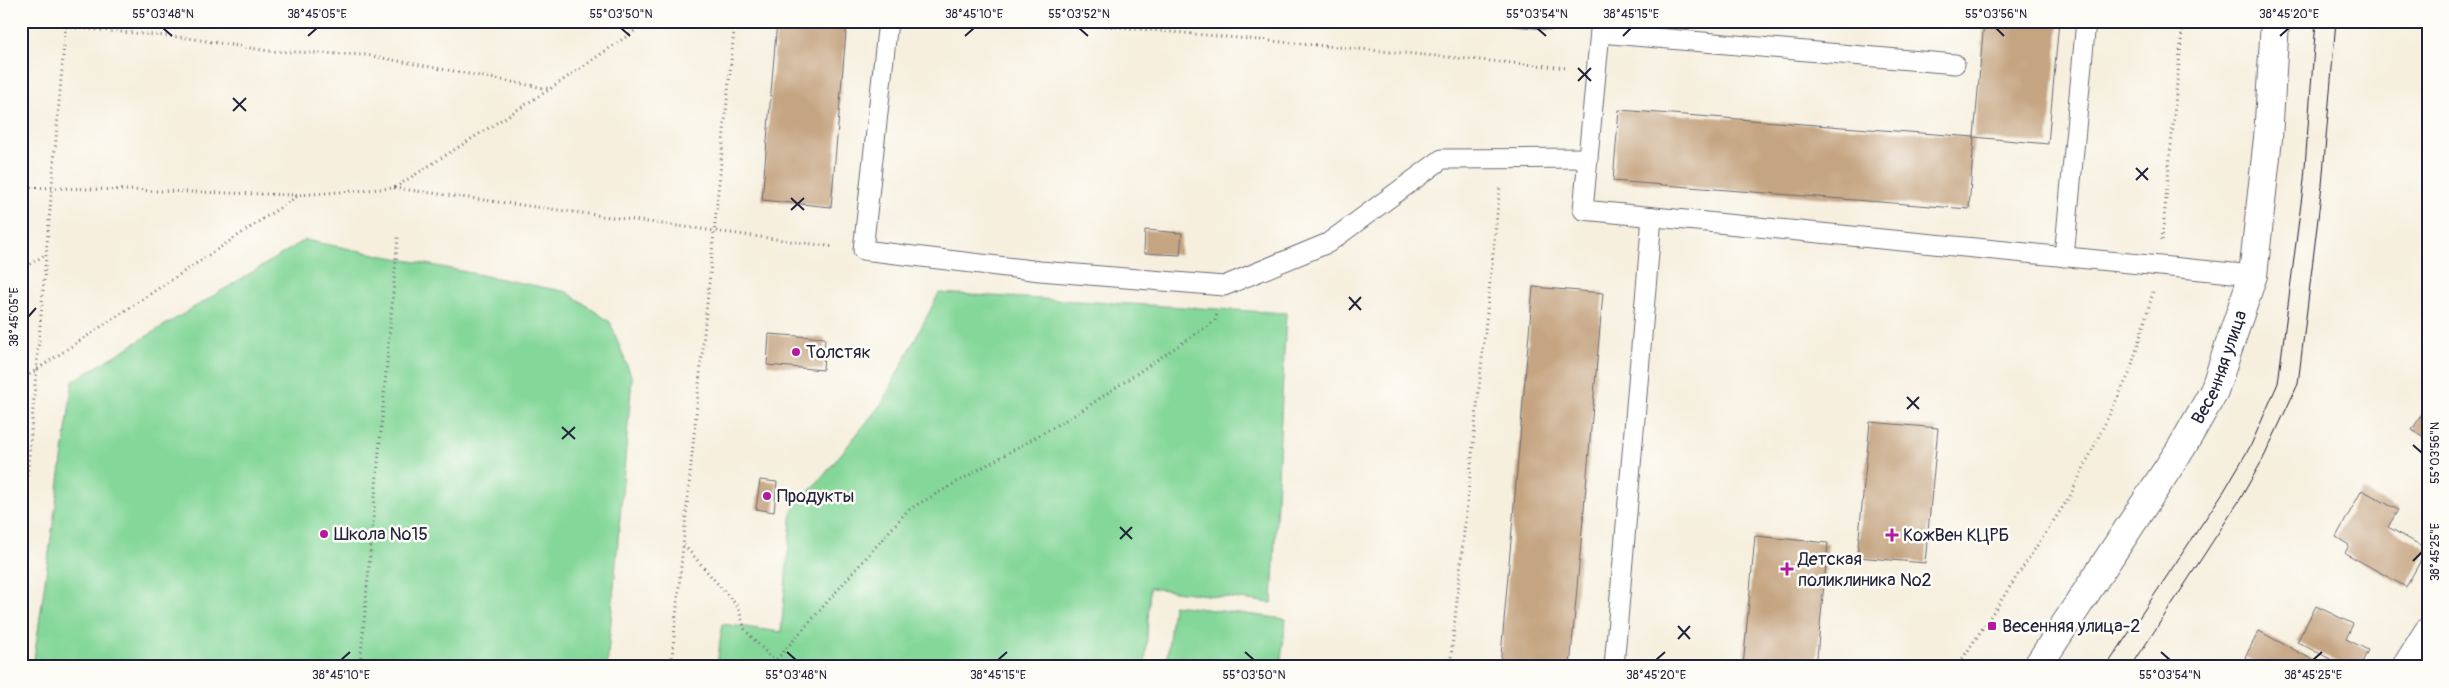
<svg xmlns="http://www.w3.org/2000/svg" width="2449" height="688" viewBox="0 0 2449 688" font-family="Pangolin,sans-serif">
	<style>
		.green { fill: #84d799; stroke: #537c6a }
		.building { fill: #c5a481 }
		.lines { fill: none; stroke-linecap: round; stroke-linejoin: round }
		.lane-casing { stroke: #6c6a74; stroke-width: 21 }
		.street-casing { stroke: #6c6a74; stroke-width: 30 }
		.secondary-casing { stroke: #6c6a74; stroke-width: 30 }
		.path { stroke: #6c6a74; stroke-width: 3; stroke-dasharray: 1 4; stroke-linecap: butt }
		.lane { stroke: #fff; stroke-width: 19 }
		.street { stroke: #fff; stroke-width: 28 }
		.secondary { stroke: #fff; stroke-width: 28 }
		.tram { stroke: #22223b; stroke-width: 1 }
		.ticks { fill: none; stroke: #22223b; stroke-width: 2 }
		.poi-dot { fill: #b5179e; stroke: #fdfcf7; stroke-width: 2 }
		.labels { text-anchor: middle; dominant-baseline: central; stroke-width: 5; stroke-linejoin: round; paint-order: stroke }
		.poi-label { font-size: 18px; fill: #22223b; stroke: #fdfcf7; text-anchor: start }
		.street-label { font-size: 18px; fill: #22223b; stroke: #fdfcf7 }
		.neatline { fill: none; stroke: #22223b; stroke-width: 2 }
		.ticks-label { font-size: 12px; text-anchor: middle; fill: #22223b }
	</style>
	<rect width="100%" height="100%" fill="#fdfcf7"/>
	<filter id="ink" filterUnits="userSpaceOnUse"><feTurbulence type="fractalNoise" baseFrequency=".02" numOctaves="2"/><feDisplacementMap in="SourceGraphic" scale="10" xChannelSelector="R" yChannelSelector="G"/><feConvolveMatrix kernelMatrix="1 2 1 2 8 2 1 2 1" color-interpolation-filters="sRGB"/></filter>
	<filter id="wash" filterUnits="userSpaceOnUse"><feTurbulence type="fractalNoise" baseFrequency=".0096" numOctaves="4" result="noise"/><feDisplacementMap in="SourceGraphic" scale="20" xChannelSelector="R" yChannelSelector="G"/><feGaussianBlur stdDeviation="1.12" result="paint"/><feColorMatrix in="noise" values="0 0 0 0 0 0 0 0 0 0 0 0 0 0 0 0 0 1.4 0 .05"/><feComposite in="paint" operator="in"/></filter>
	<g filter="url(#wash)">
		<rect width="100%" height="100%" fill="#f6efde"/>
		<g class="green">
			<polygon points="305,240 567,292 610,322 632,378 607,667 33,667 73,381"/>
			<polygon points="939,293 1286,313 1272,603 1150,588 1145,667 717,667 722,624 781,632 792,510 825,474 882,403"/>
			<polygon points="1173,605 1286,619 1280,667 1166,667"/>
		</g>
		<g id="blocks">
			<g class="building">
				<polygon points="777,21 847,21 831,207 762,200"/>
				<polygon points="1470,21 1552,21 1551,30"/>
				<polygon points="1984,21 2059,21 2048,144 1974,137"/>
				<polygon points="1619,110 1974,137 1969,209 1613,181"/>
				<polygon points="1145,230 1182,233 1180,255 1144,253"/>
				<polygon points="1533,287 1603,293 1570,667 1500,667"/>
				<polygon points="769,334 825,338 823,370 767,365"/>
				<polygon points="2428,404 2428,439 2412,430"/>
				<polygon points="1870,422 1938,428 1925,563 1857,557"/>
				<polygon points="760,480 777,482 774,512 756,509"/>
				<polygon points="2362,490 2398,510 2388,527 2427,549 2406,587 2345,553 2349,545 2336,537"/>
				<polygon points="1755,536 1828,543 1816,667 1743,667"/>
				<polygon points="2316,606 2353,624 2346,639 2368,650 2360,667 2346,667 2297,642"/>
				<polygon points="2259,631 2326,667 2263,667 2245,657"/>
			</g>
		</g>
	</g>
	<g filter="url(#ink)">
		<use href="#blocks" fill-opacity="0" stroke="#6c6a74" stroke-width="1"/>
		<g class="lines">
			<defs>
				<g id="lane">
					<polyline points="888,21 863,250 1040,271 1224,286 1328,243 1442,159 1588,158"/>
					<polyline points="1601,21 1583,210 2253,275"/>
					<polyline points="1600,33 1955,64"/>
					<polyline points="2064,257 2086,21"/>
					<polyline points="1614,667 1652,217"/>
				</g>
				<polyline id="street" points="2406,667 2428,632"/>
				<g id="secondary">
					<path id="s1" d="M2037,667L2182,447L2214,391L2253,275L2268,138L2275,21"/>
				</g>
			</defs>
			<use href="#lane" class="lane-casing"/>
			<use href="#street" class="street-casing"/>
			<use href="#secondary" class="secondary-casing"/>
			<g class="path">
				<polyline points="1051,21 1568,68"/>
				<polyline points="66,27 188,38 269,51 366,55 550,89"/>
				<polyline points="21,187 298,195"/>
				<polyline points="394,188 835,247"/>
				<polyline points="2162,240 2183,21"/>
				<polyline points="21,269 47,254"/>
				<polyline points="21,380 299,195 394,188 550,89 649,21"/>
				<polyline points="684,545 738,607 745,630 780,667"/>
				<polyline points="21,550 66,21"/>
				<polyline points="360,667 398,237"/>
				<polyline points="671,667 735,21"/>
				<polyline points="770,667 908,510 1078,413 1215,321 1217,314"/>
				<polyline points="1450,667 1500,186"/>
				<polyline points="1957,667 2070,496 2130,372 2153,292"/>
			</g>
			<use href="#lane" class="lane"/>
			<use href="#street" class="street"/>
			<use href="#secondary" class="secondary"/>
			<g class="tram">
				<polyline points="2106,667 2224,491 2251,445 2278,383 2304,180 2316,21"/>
				<polyline points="2131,667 2239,501 2263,459 2298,384 2322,185 2336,21"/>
			</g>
		</g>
	</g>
	<path class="ticks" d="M163,28L172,36M621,28L630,36M1079,28L1088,36M1537,28L1546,36M1996,28L2004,36M308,36L317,28M965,36L974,28M1623,36L1631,28M2280,36L2289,28M1578,68L1591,81M1578,81L1591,68M233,98L246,111M233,111L246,98M2136,168L2148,180M2136,180L2148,168M791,198L804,210M791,210L804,198M1349,297L1361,310M1349,310L1361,297M28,317L36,308M1907,397L1919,409M1907,409L1919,397M562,427L575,439M562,439L575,427M2413,445L2422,453M1120,527L1132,539M1120,539L1132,527M2413,561L2422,552M1678,626L1690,639M1678,639L1690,626M787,652L796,660M1245,652L1254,660M2161,652L2170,660M341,660L350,652M998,660L1007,652M1656,660L1665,652M2313,660L2322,652"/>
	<g class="poi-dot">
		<circle cx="796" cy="352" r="5"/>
		<circle cx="767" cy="496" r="5"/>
		<circle cx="324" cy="534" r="5"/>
		<path d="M1889.5 527.5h5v5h5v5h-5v5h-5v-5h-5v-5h5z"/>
		<path d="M1784.5 561.5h5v5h5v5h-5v5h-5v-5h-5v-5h5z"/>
		<rect x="1987" y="621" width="10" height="10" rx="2.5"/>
	</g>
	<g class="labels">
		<g class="poi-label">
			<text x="806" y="352">Толстяк</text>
			<text x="777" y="496">Продукты</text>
			<text x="334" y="534">Школа №15</text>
			<text x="1903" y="535">КожВен КЦРБ</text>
			<text x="1798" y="559">Детская<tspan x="1798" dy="21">поликлиника №2</tspan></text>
			<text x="2002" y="626">Весенняя улица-2</text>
		</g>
		<g class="street-label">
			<text stroke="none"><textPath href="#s1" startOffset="352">Весенняя улица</textPath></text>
		</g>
	</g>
	<rect width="2449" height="688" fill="none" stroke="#fdfcf7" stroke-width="55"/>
	<rect x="28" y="28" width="2394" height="632" class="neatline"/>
	<g class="ticks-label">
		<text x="163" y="18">55°03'48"N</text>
		<text x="317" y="18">38°45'05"E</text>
		<text x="621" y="18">55°03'50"N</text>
		<text x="974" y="18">38°45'10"E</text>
		<text x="1079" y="18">55°03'52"N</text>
		<text x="1537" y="18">55°03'54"N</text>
		<text x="1631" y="18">38°45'15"E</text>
		<text x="1996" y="18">55°03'56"N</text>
		<text x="2289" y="18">38°45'20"E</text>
		<text transform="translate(14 317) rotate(-90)" y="4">38°45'05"E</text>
		<text transform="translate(2435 453) rotate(-90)" y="4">55°03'56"N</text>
		<text transform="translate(2435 552) rotate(-90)" y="4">38°45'25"E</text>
		<text x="341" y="679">38°45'10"E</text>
		<text x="796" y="679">55°03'48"N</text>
		<text x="998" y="679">38°45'15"E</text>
		<text x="1254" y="679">55°03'50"N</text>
		<text x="1656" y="679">38°45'20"E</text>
		<text x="2170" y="679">55°03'54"N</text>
		<text x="2313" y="679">38°45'25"E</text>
	</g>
</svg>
